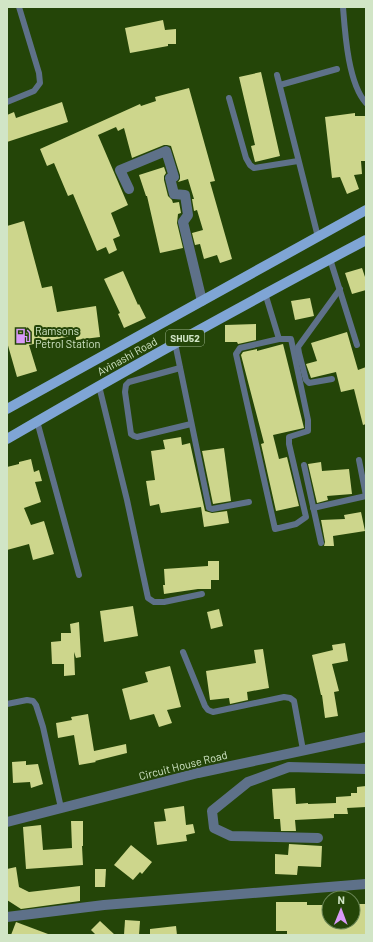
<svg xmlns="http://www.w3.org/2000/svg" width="373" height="942" viewBox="0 0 373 942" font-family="Barlow,sans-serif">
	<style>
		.building { fill: #cdd68c }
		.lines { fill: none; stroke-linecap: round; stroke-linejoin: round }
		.service { stroke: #5e7189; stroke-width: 6 }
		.minor { stroke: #5e7189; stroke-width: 10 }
		.primary { stroke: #7fa5d5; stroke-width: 10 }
		.labels { text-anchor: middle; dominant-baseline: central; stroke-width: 4; stroke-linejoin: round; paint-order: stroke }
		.shield { fill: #244508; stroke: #9db58d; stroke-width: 1 }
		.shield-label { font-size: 10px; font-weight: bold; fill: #d1e5c6 }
		.poi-label { font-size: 11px; fill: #d1e5c6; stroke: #244508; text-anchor: start }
		.street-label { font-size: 11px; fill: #d1e5c6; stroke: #244508 }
	</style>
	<rect width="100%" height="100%" fill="#244508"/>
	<g class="building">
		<polygon points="163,20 165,30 176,29 176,44 168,44 168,46 130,53 125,28"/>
		<polygon points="261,72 280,156 255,162 251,146 255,145 239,77"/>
		<polygon points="189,88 215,181 210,182 232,259 220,263 217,255 204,259 200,244 195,245 192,233 203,230 197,210 194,211 192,199 194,199 188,179 178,182 180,179 180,175 171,146 167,145 164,145 132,158 124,128 118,131 116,127 98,135 128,205 111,213 120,236 113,239 117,250 109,254 106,247 97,251 73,194 68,196 54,163 47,166 40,149 140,104 141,106 156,101 155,97"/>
		<polygon points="62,102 68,122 7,142 7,115 14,112 16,118"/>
		<polygon points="355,113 355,116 366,116 366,161 361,161 362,174 354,175 359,189 347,194 340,177 332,178 325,117"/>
		<polygon points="164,167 166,173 164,176 164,180 168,196 172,200 173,203 179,202 181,213 178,214 177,223 183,248 160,253 147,196 146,196 139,175"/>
		<polygon points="24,221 42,288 52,286 57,312 96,306 100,337 76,340 76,335 29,345 37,371 17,377 7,342 7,226"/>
		<polygon points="362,268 366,280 366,290 352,294 345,273"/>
		<polygon points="123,271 138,305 139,304 146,318 124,328 118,314 120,313 104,279"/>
		<polygon points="310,298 314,316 295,320 291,301"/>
		<polygon points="256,324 256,340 238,344 237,342 225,342 225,325"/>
		<polygon points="347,332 358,370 366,367 366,424 363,425 354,389 341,392 336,372 311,378 306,364 317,361 311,343"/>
		<polygon points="283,344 304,428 273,435 279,459 287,457 299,506 276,511 261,444 264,443 241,355 243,352 257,349 257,351"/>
		<polygon points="181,437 182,445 190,443 205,511 212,513 227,511 229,523 204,527 201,507 161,513 159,504 150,506 146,481 155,480 151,451 165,449 163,440"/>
		<polygon points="224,448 231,501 213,504 202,451"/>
		<polygon points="31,459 34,472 39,470 42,481 35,482 41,502 24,508 31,525 44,521 54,554 33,560 29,544 7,550 7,467 19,464 19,462"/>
		<polygon points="321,462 322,471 349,469 352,494 327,496 328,500 317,503 308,464"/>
		<polygon points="361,512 365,531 333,536 334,546 324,546 325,542 321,520 345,519 344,515"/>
		<polygon points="208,561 219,561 219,580 211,580 211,589 198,589 164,594 163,585 165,585 164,569 208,566"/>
		<polygon points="133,606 138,636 104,642 100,611"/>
		<polygon points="219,609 223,626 211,629 207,612"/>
		<polygon points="79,622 81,657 76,658 74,652 75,675 64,676 64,664 52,664 51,642 61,641 61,633 71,633 70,624"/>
		<polygon points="345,643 348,661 332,664 339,691 334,692 338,716 325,718 322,695 321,695 312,655 333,650 332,645"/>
		<polygon points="263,649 269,688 247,692 248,700 230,704 229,698 210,700 206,671 256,663 254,650"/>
		<polygon points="170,666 181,707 167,710 172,723 159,727 154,714 130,720 122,689 148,682 145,672"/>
		<polygon points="88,714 94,751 126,744 127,753 95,761 96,762 79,765 74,735 58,738 56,723 72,720 71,717"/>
		<polygon points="26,761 26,765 38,764 43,784 31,788 30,782 13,783 12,762"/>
		<polygon points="366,786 366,807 347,808 348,814 334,814 334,818 295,820 296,831 281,831 280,819 274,819 272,789 295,788 296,804 308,803 308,804 336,803 336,797 351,796 351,793 357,793 357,787"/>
		<polygon points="184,806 186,825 193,824 195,833 186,835 187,841 157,845 154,822 166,821 164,809"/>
		<polygon points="71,821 83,821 83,846 82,846 83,865 26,869 23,827 41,825 43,850 72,848"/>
		<polygon points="289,844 322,846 321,867 298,866 297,875 275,874 275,854 288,855"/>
		<polygon points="131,845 152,862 142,874 140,872 133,880 114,865"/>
		<polygon points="16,867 19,887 29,892 80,886 80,901 21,909 7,900 7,869"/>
		<polygon points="95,869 106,869 105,887 95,887"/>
		<polygon points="276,902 307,902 307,905 329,905 329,922 353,922 353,904 366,904 366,935 287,935 287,931 276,931"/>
		<polygon points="125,920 140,921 139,935 124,935"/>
		<polygon points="100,921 115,935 96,935 91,930"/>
		<polygon points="16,922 48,934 48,935 11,935"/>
		<polygon points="176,926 177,935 150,935 150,929"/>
	</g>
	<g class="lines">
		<g class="service">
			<path d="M343,7C345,33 348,83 366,103"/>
			<polyline points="277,75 318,237"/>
			<polyline points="280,85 337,69"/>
			<polyline points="229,98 246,158 250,165 254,168 298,161"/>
			<polyline points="7,102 34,91 40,83 39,73 19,7"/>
			<polyline points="330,259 357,345"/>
			<polyline points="265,293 279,339 291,339 308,420 308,431 289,437 289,444 306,517 296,524 275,529 236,354 240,348 279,339"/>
			<polyline points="175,343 209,508 212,509 249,502"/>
			<polyline points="180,368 129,382 126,385 125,392 131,434 134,436 137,437 191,424"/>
			<polyline points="332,379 309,383 306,380 299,353 298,347 340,289"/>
			<polyline points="99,386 127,500 148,598 154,602 164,602 202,594"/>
			<polyline points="37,421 79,575"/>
			<polyline points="359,460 366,496"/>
			<polyline points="304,465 321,543"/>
			<polyline points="313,508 366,496"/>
			<polyline points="183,652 205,706 208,710 213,712 284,697 290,698 294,701 303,750"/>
			<polyline points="7,704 27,700 33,701 36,705 43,727 61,808"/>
		</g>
		<g class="minor">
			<polyline points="129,189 120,170 166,151 174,177 170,178 174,194 185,195 188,215 183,222 202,301"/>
			<polyline points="7,822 198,773 366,737"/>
			<polyline points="318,838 231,836 214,828 212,811 248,782 289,767 366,769"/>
			<polyline points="7,917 104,905 366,884"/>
		</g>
		<g class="primary">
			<polyline points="7,409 366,210"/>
			<path d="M7,439C125,370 245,304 366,240"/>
		</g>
	</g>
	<defs>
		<symbol id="fuel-bare" viewBox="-9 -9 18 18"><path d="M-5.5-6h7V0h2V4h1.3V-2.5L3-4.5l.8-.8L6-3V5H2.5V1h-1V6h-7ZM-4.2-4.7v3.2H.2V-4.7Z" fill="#d99af7" stroke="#244508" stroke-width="2.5" paint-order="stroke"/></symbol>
	</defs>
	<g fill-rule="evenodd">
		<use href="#fuel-bare" x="12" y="325" width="22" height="22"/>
	</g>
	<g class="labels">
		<rect class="shield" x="166" y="330" width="38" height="16" rx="3"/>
		<g class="shield-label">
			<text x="185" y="338">SHU52</text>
		</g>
		<g class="poi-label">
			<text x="35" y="330">Ramsons<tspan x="35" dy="13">Petrol Station</tspan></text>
		</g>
		<g class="street-label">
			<text transform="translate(127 356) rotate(-29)">Avinashi Road</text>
			<text transform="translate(183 765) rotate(-14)">Circuit House Road</text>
		</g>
	</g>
	<rect width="373" height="942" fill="none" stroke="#d1e5c6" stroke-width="16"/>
	<g transform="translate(341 910) rotate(1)"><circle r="19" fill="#244508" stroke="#698554"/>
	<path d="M0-3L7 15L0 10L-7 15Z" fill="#d99af7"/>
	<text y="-6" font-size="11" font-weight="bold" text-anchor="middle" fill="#d1e5c6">N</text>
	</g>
</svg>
